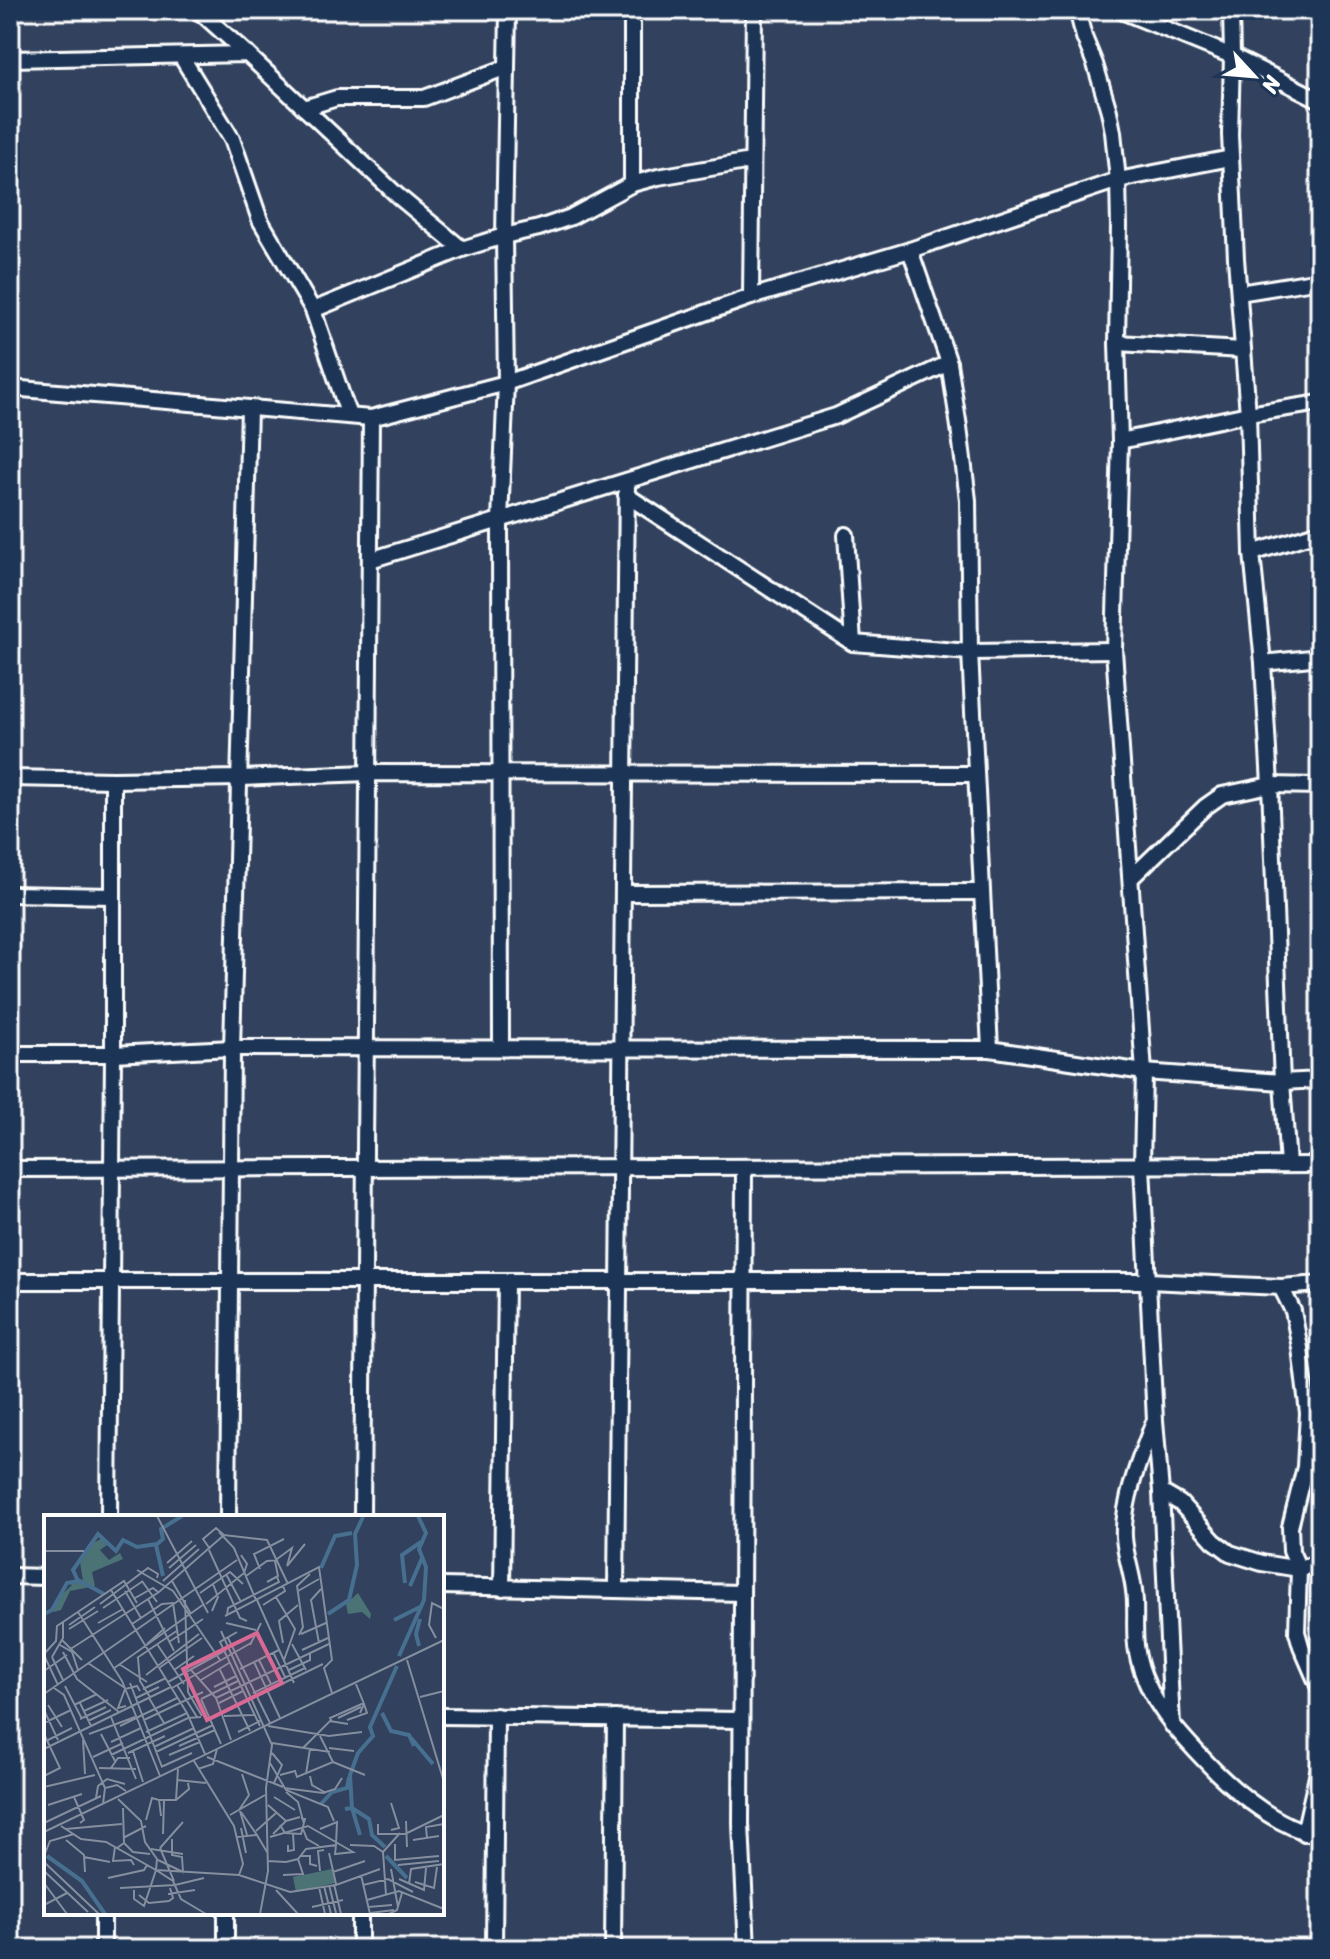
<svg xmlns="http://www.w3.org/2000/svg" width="1330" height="1959" viewBox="0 0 1330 1959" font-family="Sriracha,sans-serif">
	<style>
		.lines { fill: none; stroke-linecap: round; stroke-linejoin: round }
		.street-casing { stroke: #fff; stroke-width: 20 }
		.street { stroke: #1d3557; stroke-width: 14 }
		.inset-river { fill: none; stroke: #476f8f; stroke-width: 4 }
		.inset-road { fill: none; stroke: #848e9e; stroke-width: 2 }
		.view { fill: #d76994; fill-opacity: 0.15; stroke: #d76994; stroke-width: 4 }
		.inset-edge { fill: none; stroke: #fff; stroke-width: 4 }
	</style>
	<rect width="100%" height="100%" fill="#32425e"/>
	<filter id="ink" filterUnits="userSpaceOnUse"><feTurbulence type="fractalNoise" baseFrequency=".0125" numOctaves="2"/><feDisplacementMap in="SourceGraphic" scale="16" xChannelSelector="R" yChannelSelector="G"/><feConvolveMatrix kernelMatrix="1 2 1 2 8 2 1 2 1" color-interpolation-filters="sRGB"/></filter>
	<g filter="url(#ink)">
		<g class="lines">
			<defs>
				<g id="street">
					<polyline points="198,10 247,54"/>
					<polyline points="1077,10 1084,37 1095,64 1109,111 1113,132 1118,180 1119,226 1117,343 1120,441 1114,650 1144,1072 1142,1166 1155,1420 1161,1492 1172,1725"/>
					<polyline points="1119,10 1232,56 1320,100"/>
					<polyline points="1231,10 1232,56 1230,135 1236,258 1248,414 1252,553 1263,663 1270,785 1282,1082 1288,1165"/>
					<polyline points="181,56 232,139 260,220 313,310 349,416"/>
					<polyline points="10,59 247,54 398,196 462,249"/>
					<polyline points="304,108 337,98 424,98 507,67"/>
					<polyline points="632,184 632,10"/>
					<polyline points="910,250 949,363 959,427 968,500 970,652 990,1049"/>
					<polyline points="1239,293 1320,280"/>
					<polyline points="751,297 754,10"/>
					<polyline points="313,310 462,249 504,236 539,228 571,217 632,184 658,177 751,161"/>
					<polyline points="1117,343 1243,350"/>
					<polyline points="10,388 371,418 506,383 751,297 910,250 1118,180 1231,158"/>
					<polyline points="1120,441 1248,414 1320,403"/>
					<polyline points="626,495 853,643 970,652 1114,650"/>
					<polyline points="846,535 853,643"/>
					<polyline points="1252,553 1320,532"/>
					<polyline points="370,560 836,416 949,363"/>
					<polyline points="1263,663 1320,657"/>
					<polyline points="10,778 113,780 241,778 368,773 976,774"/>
					<polyline points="1131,878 1205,807 1222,795 1270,785 1320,786"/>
					<polyline points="623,893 982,892"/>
					<polyline points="10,894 112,896"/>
					<polyline points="501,1048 500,520 506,383 504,236 508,10"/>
					<polyline points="10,1054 113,1054 232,1048 990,1049 1144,1072 1282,1082 1320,1080"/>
					<polyline points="744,1167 741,1824 747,1949"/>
					<polyline points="10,1169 1320,1165"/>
					<polyline points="10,1281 1148,1281 1281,1287 1320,1284"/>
					<polyline points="1281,1287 1293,1311 1300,1348 1308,1413 1305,1467 1290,1527 1291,1551 1299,1569 1297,1632 1301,1646 1320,1690"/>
					<path d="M1153,1424C1141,1455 1122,1503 1124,1537C1125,1555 1132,1572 1134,1591C1137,1611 1133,1632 1137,1652C1146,1702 1183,1738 1217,1773C1245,1800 1281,1828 1320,1836"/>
					<polyline points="1161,1492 1180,1503 1214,1541 1230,1553 1262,1563 1299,1569 1320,1562"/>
					<polyline points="109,1517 113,1054 113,780"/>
					<polyline points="228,1517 232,1048 249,408"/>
					<polyline points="362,1517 371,418"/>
					<polyline points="10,1576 46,1577"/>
					<polyline points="442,1586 742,1593"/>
					<polyline points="502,1588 506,1282"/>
					<polyline points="616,1590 627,481"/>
					<polyline points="442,1716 741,1720"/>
					<polyline points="1304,1833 1320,1763"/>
					<polyline points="103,1949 103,1913"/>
					<polyline points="226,1949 226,1913"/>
					<polyline points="360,1949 360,1913"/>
					<polyline points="494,1949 496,1716"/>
					<polyline points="613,1949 615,1718"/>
				</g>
			</defs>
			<use href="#street" class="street-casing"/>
			<use href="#street" class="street"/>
		</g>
	</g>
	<g transform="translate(44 1515)">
		<rect width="400" height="400" fill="#32425e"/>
		<path d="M59,23L66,28L56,35L65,45L76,38L79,44L48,57L51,71L26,76L17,95L10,97V87L28,70L23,68L39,66L36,47L45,30ZM314,78L327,99L326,104L318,97L304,99L302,89ZM288,354L291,368L252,377L249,362Z" fill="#4b7275"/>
		<path class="inset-river" d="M112,30L119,61M277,53L291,21L308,18M34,65L60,79M361,68L358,40L377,27M366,71L378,43M0,99L8,95L23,68L34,66L29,55L54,19L72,36L79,25L93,32L113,29L119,24L117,14L138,1M284,99L305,85L313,50L311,19L319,2M350,105L376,92M375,131L372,119L376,104M355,141L380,85L382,52L375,34L382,18L374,1M338,198L347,216L365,220L370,231M367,223L389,249M277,289L288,277L303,273L305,262M301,294L308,293L316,320M341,332L328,320L325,304L308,293L306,260L314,238L329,221L326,212L353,151M3,341L38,366L61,399M342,341L363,363"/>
		<path class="inset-road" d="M113,1L164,98M175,17L190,33L212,85M166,34L159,24L172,13L180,20M165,35L196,103L203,106M0,36H40M233,44L248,33L243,51M123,48L148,26M243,51L261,29M125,53L152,30M216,54L210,39L240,24M93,55L129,76L176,145M182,59L197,87M202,61L223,46L234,45M98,66L113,87M119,66L155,34M128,66L147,99M223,67L234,61L231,46M67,75L143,198L161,239M81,76L97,103M254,76L275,64M156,78L186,57L199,69M232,82L251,114L240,145M91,83L109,73L114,77M104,84L130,136M141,85L144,177L158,201M213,85L250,168M56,89L104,53L114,59L113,63M162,89L200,58L203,49L197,40M219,90L241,76L239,71M59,93L99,66M168,96L174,82L169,69M34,97L78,166L116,261M183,100L184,93L235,67L233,62M181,101L275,52L288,145L280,153L288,178M54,108L79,94M182,108L212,115M88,109L118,89L129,88L135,128M25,110L51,92M25,114L54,96M177,116L228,230L222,273L224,356L216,399M193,117L176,127L216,211M257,119L282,108M255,120L259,112L253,71L266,59M184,123L226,208M392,123L385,110L388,88L400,94M18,125L38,145M125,127L159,104M239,128L235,106L254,90M275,128L267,85L277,74M103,129L121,113M113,129L140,169M248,129L262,155M16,130L28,137L34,155M206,130L217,108M25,135L115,77L180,20L223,25L244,69M258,135L284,123M19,137L33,164L75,197M229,137L241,162M0,139L12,126L13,111L80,66L93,88M0,140L14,170M8,142L19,123V107M8,142L19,165M93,143L134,115M94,143L96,166L106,182M215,145L227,169M363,145L400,267M210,147L236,203M44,148L81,173M75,149L103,167M115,153L158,123M175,153L206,216M69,154L160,89M196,154L235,135M130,155L150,141M147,155L172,183L187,225M245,155L266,145V138M0,156L23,140M102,160L155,119M157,165L185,148M124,167L182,135M86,168L118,252M312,169L320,189L316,198M133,170L153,202M21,171L38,204M170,172L192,161M10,173L20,180L61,273M128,173L207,128M99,174L122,163M209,178L261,153M0,179L193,45M213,181L279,149M376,182L400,176M92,183L115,172M105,183L120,208M172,183L285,129M157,184L177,229M157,184L194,166M36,188L47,211M175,188L199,176M4,190L18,212M30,190L53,179M82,191L74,193L81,174L93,171L96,176M0,195L14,225M40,196L64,185M180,201L210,200M67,202L92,264M294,203L317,192M36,204L62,192M100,205L159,177M303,205L323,198L320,189M44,206L67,195M288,207L286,203L320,188M0,208L27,195M76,211L133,183M224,211L285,221L318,217M102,217L143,198M194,217L216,206M0,219L16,253L0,261M45,219L91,202M57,219L71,246M4,225L28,213M39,225L41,259M67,227L97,213M228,228L286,237M135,231L171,215M110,232L150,213M259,233L286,206L304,209M285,233L310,236M0,234L127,172M89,236L99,267M112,237L169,210M84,238L121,221M228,238L238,250L230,268M67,240L144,203L157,202M125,240L156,227M49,242L79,228M163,242L239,272M150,246L190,311L199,349L195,360M289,247L321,260M226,248L242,275L284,292L290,306M117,252L148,238M55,253L92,254M67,253L74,243H86M154,254L169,249L173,234M262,259L266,234M236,260L251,256L253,262L289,247L276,221M266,261L268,270L282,278M133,265L162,268M0,272L51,260M240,273L279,278L291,274L298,263M242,277L254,287L260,309M30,282L40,305L36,308M230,282L251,295M52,283L54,271L63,264L81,269M74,284L97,306L101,327L113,344L112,355L129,366L137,384L162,399M115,285H132L145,274L144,268M132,285L134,254M59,289L61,273L73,270L82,276M4,290L38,279M224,290L242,306M195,295L205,280L198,259M196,296L203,320M197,297L213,320M186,300L221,280M102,305L108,283L115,285L117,301M362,306L363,332M0,308L57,281M334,309V319H361M236,310L241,318L257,319L261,304L257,303M17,311L37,324L62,327L112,355L195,360L246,377L292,370L336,354M43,312L78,309M197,313L202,338L200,329M22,314L55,311M259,314L263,324L275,331M347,315L355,313L347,288M212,316L232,298M0,317L400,125M119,319L120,286M229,319L242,306L256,302M361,319L400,300M193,322L213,320L223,337M226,322L264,311L309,337L291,339L292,330M79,323L102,311M383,323L382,312L400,309M22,325L40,340L41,357M369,325L395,321M80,328L89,337L106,339M351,329V345L395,341M244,330V336L250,335L249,319M306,330L330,331L339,337M71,332L69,346L87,345L90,350M73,333L80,328L79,293M116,333L130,366M116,333L139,307M107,334L139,339M339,337L342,380M339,337L356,318M285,338L292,369M0,341L6,326L30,319M257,341H266V349L273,351M40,342L66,347M114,345L139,357L138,342L128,340V324M224,346L242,347L254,344L262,334L292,330L293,307L276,314M0,347L55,399M354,350L395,346M347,354L354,392M0,356L44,397M276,356L274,336L280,335M289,357L321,346M239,360L259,359L254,344M317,360L326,399M64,363L100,355L103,350M355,364L380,375L382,353M371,367L390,373L393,352M0,368L23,399M290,369L297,399M365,369L367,354L400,349M131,370L160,363M285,370L292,398M319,370L344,364L369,377M280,371L287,399M275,372L281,399M76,373L131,370M90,375V384L100,391L112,355M232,375L254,399M124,379L151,375M95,380L105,388L125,386L129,383L126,373M323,385L355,376L400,394M0,390L23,378M268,392L299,385M324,392L348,390M326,398L350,395M345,399L353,395L358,378"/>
		<path class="view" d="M213,118L238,168L163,205L139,154Z"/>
		<rect width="400" height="400" class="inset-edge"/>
	</g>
	<rect width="1330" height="1959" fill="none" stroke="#1d3557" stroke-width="40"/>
	<rect x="20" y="20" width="1290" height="1919" fill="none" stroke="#fff" stroke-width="3" filter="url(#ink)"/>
	<g transform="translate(1254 76) rotate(116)" stroke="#1d3557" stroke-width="6" paint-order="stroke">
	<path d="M0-6L14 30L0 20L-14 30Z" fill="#ffffff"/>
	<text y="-12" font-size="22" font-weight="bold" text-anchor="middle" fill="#ffffff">N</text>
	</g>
</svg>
